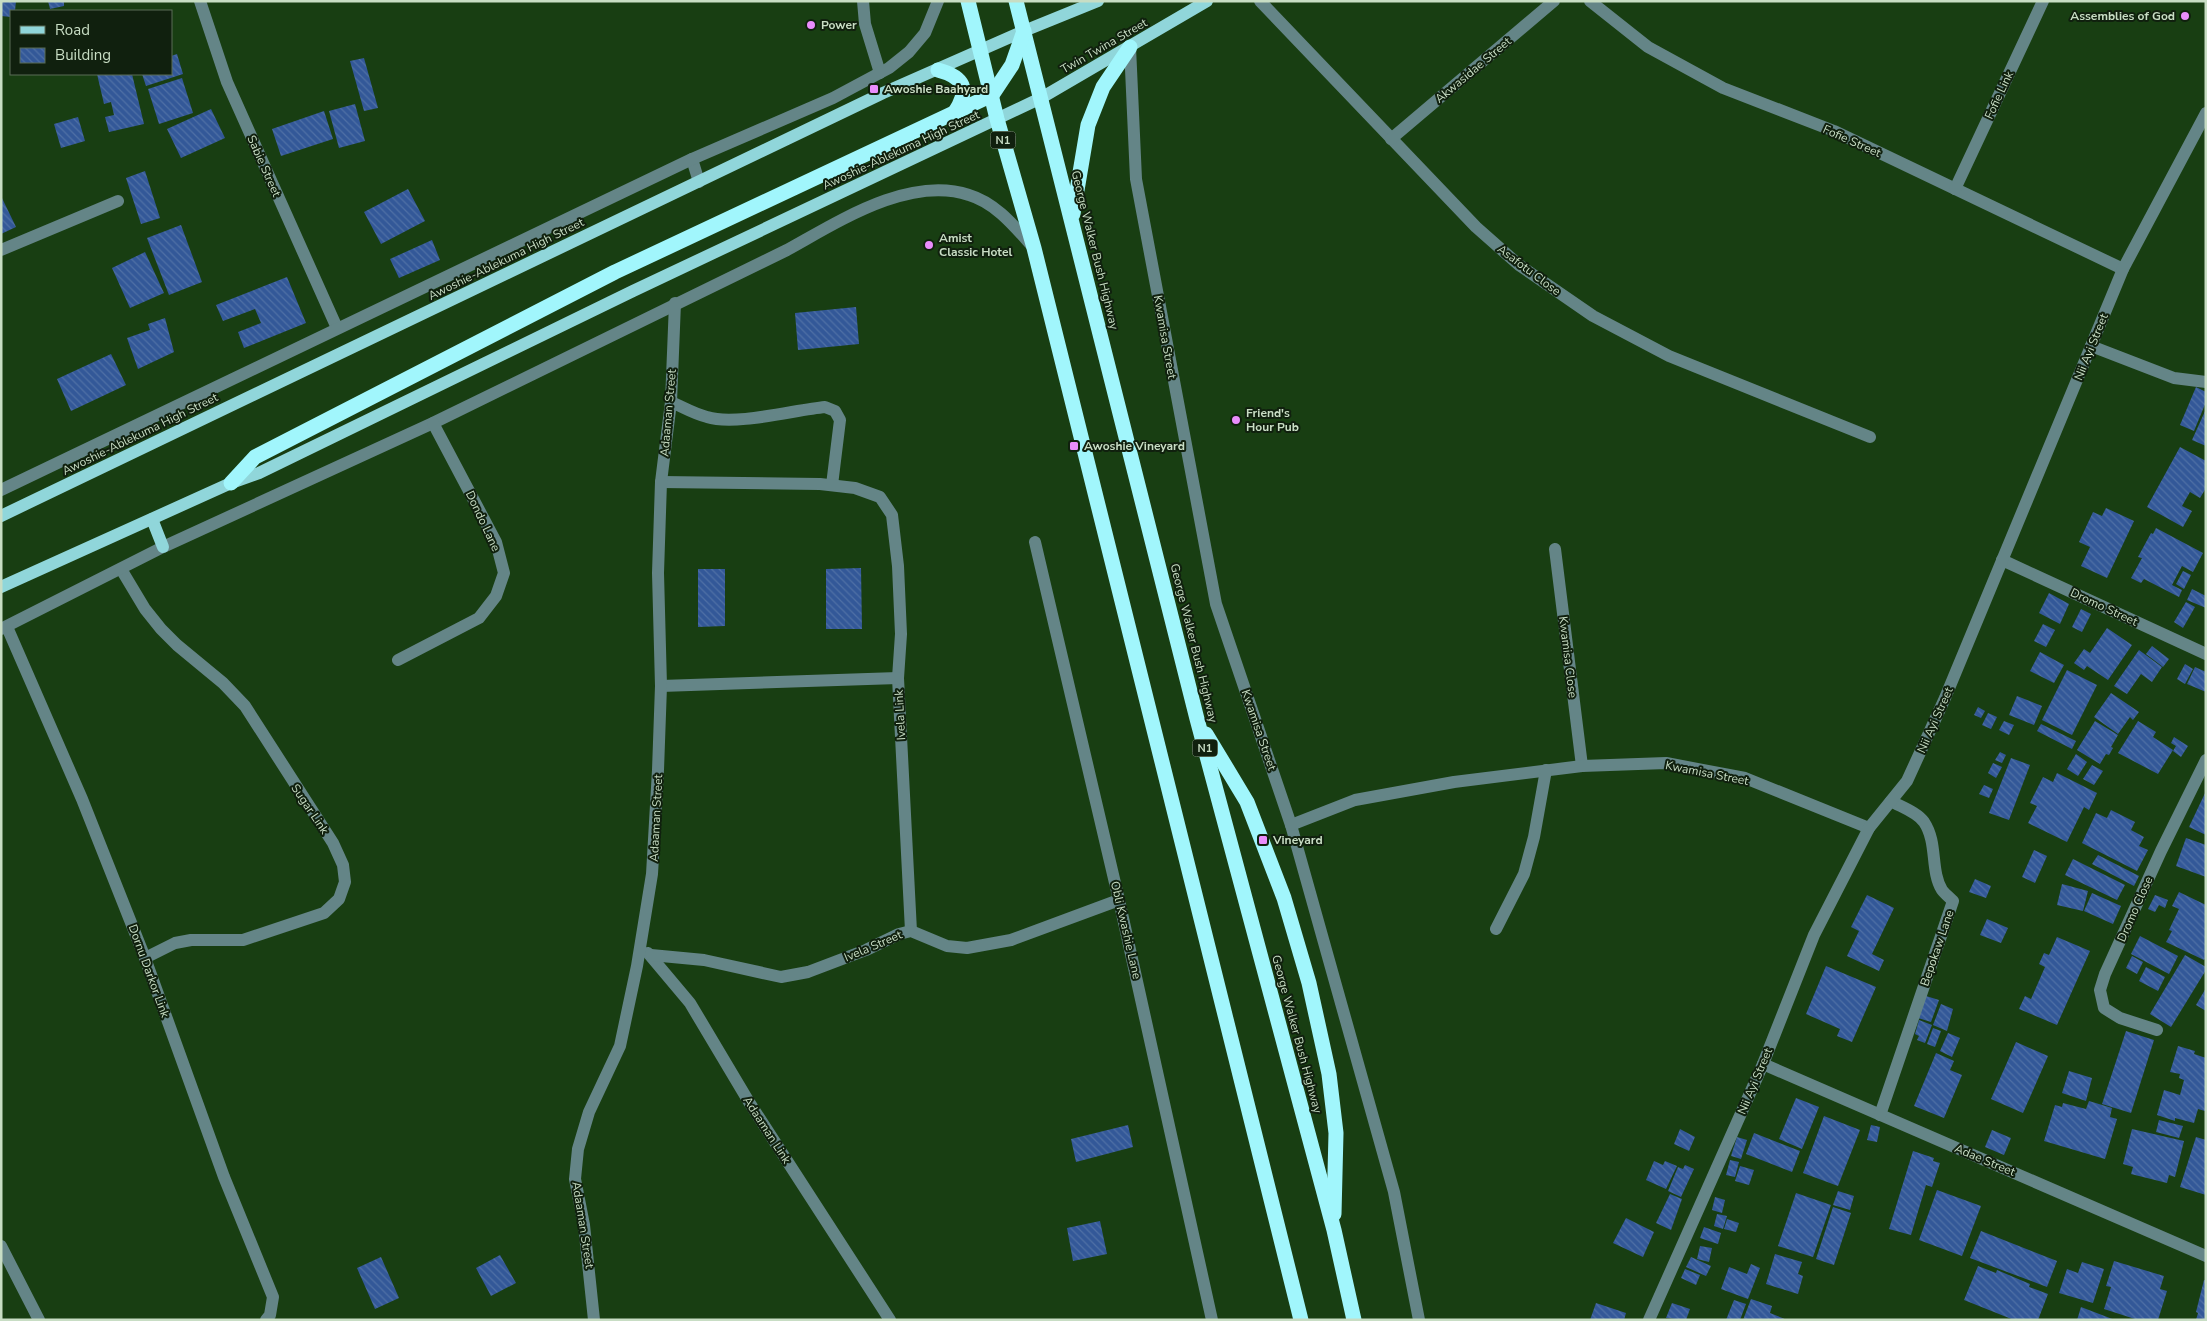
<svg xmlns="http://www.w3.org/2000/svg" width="2207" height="1321" viewBox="0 0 2207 1321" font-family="'Nunito Sans',sans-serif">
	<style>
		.building { fill: url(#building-back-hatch) }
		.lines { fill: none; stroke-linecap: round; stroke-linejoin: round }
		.minor { stroke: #648587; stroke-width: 12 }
		.major { stroke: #90d6da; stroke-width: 12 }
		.highway { stroke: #a1f6fc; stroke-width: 15 }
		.poi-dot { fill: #ea8dfc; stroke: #10200e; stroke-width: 2 }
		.labels { text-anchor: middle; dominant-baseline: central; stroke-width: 4; stroke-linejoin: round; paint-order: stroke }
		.shield { fill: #10200e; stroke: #91a48d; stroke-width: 1 }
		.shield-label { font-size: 11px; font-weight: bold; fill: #c8ddc4 }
		.poi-label { font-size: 12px; font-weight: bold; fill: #c8ddc4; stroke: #10200e; text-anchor: start }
		.street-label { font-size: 12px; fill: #c8ddc4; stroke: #10200e }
	</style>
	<defs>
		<pattern id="building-back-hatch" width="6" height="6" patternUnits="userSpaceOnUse" patternTransform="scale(1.25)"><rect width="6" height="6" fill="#335898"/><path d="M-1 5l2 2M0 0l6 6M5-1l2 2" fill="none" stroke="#4f70a5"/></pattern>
	</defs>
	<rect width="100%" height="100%" fill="#183e12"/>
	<g class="building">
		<polygon points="1,1 16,1 15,11 11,11 11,17 1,16"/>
		<polygon points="48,1 64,1 64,6 50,9"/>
		<polygon points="177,54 183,74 146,86 142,74 171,74 171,56"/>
		<polygon points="364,58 378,108 364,111 350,61"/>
		<polygon points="97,74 132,74 144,124 109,132 105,117 114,115 111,102 104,104"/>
		<polygon points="182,78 193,113 159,124 148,89"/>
		<polygon points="355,104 365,141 339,148 329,111"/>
		<polygon points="211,109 225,138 181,158 167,129"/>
		<polygon points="324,111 333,139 281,156 272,129"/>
		<polygon points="78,117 85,141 61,148 54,124"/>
		<polygon points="145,171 160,218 141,224 126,178"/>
		<polygon points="408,189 425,221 381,244 364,212"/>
		<polygon points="1,196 16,227 1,234"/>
		<polygon points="181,225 202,282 169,295 147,238"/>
		<polygon points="432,240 440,260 399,278 390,259"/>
		<polygon points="145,252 164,293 130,308 112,268"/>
		<polygon points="287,277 306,323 244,348 238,332 261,323 255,309 223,321 216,305"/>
		<polygon points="856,307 859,344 798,350 795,313"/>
		<polygon points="165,318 174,352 138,369 127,338 150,330 148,324"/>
		<polygon points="111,354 126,385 71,411 57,379"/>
		<polygon points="2196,387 2206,392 2206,402 2194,431 2180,425"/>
		<polygon points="2206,409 2206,446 2192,440"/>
		<polygon points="2180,447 2206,461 2206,488 2200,498 2190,492 2182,506 2192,511 2183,527 2147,507"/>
		<polygon points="2106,508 2134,521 2107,578 2081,566 2090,547 2079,542 2093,512 2102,516"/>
		<polygon points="2156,528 2203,553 2193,572 2182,566 2172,585 2182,590 2179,597 2144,579 2141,583 2131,578 2142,558 2138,557 2151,533 2153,534"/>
		<polygon points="861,568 862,629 826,629 826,569"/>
		<polygon points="698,569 725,569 725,626 698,627"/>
		<polygon points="2183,571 2191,575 2184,589 2176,584"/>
		<polygon points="2192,589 2206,596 2206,608 2187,600"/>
		<polygon points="2049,593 2069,604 2060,624 2039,613"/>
		<polygon points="2186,602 2195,607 2183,628 2174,622"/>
		<polygon points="2081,609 2091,614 2082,632 2072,627"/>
		<polygon points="2043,624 2055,630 2046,647 2034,641"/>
		<polygon points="2107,628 2132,645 2108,680 2087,666 2084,670 2074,663 2084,649 2090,653"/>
		<polygon points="2152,646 2169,659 2163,667 2146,654"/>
		<polygon points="2139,650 2162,667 2152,682 2141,674 2127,694 2114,686"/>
		<polygon points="2040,652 2064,665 2054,683 2030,671"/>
		<polygon points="2185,664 2193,669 2185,684 2177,679"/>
		<polygon points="2195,667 2206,672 2206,692 2187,684"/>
		<polygon points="2067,670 2097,685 2072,735 2042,720"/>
		<polygon points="2111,693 2139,712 2133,720 2130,717 2118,734 2094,717"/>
		<polygon points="2017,696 2042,706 2034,725 2009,715"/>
		<polygon points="1978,707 1985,711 1981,718 1974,715"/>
		<polygon points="1988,713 1997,717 1991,729 1982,725"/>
		<polygon points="2004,721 2014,725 2009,735 1999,730"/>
		<polygon points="2095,721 2118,735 2111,747 2113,748 2109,755 2106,754 2100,764 2077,750"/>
		<polygon points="2138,721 2156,732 2153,737 2173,750 2158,774 2118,753"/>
		<polygon points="2041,724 2076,741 2072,749 2037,731"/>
		<polygon points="2174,737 2188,746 2181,757 2173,751 2176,746 2171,743"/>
		<polygon points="2000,752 2006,755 2002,763 1995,760"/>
		<polygon points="2076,754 2087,762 2078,776 2067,769"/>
		<polygon points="2011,758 2030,765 2009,820 1989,813"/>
		<polygon points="1993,763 2002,767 1996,778 1988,773"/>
		<polygon points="2092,765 2103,771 2094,785 2083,779"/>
		<polygon points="2057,773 2097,793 2089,810 2084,807 2067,842 2028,823 2037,806 2030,803 2043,777 2053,782"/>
		<polygon points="1984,785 1993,789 1989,798 1979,794"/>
		<polygon points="2206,791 2206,835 2189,827"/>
		<polygon points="2111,810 2135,822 2131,830 2144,837 2139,846 2148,850 2137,871 2082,843 2096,813 2107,818"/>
		<polygon points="2186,838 2206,845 2206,877 2176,866"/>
		<polygon points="2034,850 2047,856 2035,883 2022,877"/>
		<polygon points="2098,855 2139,876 2134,886 2092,864"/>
		<polygon points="2073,859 2125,885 2117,900 2065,875"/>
		<polygon points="1975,879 1991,886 1986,898 1969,892"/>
		<polygon points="2062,884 2088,891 2083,911 2057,905"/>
		<polygon points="2179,892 2206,905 2206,957 2204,960 2166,942 2172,931 2169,930 2179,909 2172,906"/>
		<polygon points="2092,893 2121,906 2113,924 2084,911"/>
		<polygon points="1867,895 1894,908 1872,954 1884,960 1879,971 1847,956 1859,931 1851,927"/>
		<polygon points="2155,895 2168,900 2165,908 2159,905 2155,912 2148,909"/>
		<polygon points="1987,919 2008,928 2001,943 1980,935"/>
		<polygon points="2140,936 2178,956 2169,974 2131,954"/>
		<polygon points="2057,937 2090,951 2057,1025 2019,1009 2025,996 2031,999 2045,967 2039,964 2044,953 2049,955"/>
		<polygon points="2185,955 2206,967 2206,970 2171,1027 2150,1014"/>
		<polygon points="2132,956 2143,962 2137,974 2126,968"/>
		<polygon points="1826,966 1876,987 1852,1042 1837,1036 1840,1029 1806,1014"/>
		<polygon points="2146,967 2165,977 2158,991 2139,981"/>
		<polygon points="2206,988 2206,1011 2196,1005"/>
		<polygon points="1926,996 1939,1000 1931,1022 1918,1018"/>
		<polygon points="1941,1004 1953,1009 1947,1031 1933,1025"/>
		<polygon points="1919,1020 1932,1025 1925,1043 1917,1040 1919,1036 1915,1034"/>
		<polygon points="1933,1028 1941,1031 1935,1047 1927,1044"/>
		<polygon points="2126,1031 2154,1040 2131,1113 2102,1104"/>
		<polygon points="1948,1033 1960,1038 1952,1057 1940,1051"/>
		<polygon points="2016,1042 2048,1056 2023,1113 1991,1099"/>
		<polygon points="2178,1046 2195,1051 2194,1054 2206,1058 2206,1109 2205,1111 2198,1109 2194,1123 2175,1118 2175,1121 2157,1115 2164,1090 2180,1095 2184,1080 2179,1078 2180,1074 2170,1072"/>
		<polygon points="1936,1053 1954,1061 1950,1070 1962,1075 1944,1118 1914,1106"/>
		<polygon points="2069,1071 2092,1078 2086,1101 2062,1093"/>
		<polygon points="1796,1098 1819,1107 1802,1149 1779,1139"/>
		<polygon points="2089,1101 2112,1108 2110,1117 2117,1119 2105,1159 2044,1141 2055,1105 2062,1107 2063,1103 2086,1109"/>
		<polygon points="1824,1116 1860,1130 1838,1186 1803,1173"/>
		<polygon points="2159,1120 2183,1126 2179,1138 2156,1132"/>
		<polygon points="1128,1125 1133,1147 1076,1162 1071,1139"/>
		<polygon points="1871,1125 1880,1127 1877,1142 1867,1140"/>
		<polygon points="1680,1129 1695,1137 1689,1151 1674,1144"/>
		<polygon points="2132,1129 2184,1141 2175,1177 2169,1175 2167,1183 2131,1174 2133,1167 2123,1164"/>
		<polygon points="1992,1130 2011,1138 2004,1155 1985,1147"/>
		<polygon points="1754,1133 1800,1151 1792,1172 1746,1154"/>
		<polygon points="1737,1137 1747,1140 1741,1159 1731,1156"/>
		<polygon points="2196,1137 2206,1140 2206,1195 2180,1187"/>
		<polygon points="1913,1151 1934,1158 1933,1161 1940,1163 1932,1187 1926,1185 1911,1235 1889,1229"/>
		<polygon points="1730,1160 1739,1162 1735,1177 1726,1175"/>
		<polygon points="1654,1161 1663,1165 1665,1161 1677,1166 1666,1189 1646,1180"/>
		<polygon points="1685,1165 1694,1169 1681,1197 1668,1191 1678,1167 1683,1169"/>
		<polygon points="1740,1166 1754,1170 1749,1185 1735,1181"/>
		<polygon points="1937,1190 1981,1206 1962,1256 1919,1240"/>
		<polygon points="1838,1191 1854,1196 1850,1210 1833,1205"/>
		<polygon points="1796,1193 1831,1205 1813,1257 1778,1246"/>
		<polygon points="1670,1194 1682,1199 1671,1230 1656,1223"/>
		<polygon points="1715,1197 1725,1200 1722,1213 1712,1210"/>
		<polygon points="1833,1207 1851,1213 1834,1265 1816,1259"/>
		<polygon points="1717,1214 1727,1216 1723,1229 1714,1226"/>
		<polygon points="1626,1218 1654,1232 1643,1257 1613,1243"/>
		<polygon points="1727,1219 1739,1223 1736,1232 1724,1229"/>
		<polygon points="1100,1221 1107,1254 1073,1261 1067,1228"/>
		<polygon points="1704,1227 1721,1233 1718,1244 1700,1238"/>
		<polygon points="1981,1231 2057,1261 2047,1287 1970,1258"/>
		<polygon points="1700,1246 1712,1248 1709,1262 1697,1259"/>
		<polygon points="1775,1254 1802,1262 1798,1274 1803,1276 1798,1294 1766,1284"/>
		<polygon points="500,1255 516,1283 491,1296 476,1268"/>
		<polygon points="381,1257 399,1298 375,1309 357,1268"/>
		<polygon points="1691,1257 1711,1266 1706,1276 1686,1267"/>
		<polygon points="2114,1261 2164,1276 2160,1289 2167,1291 2158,1320 2138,1320 2104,1309 2111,1287 2106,1286"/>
		<polygon points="2082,1262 2104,1269 2093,1303 2059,1293 2067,1269 2078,1273"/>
		<polygon points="1751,1264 1760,1268 1748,1299 1721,1289 1729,1267 1747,1274"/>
		<polygon points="1978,1266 1996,1273 1997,1270 2030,1284 2029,1287 2048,1294 2038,1320 2014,1320 1964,1300"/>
		<polygon points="1685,1269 1700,1275 1696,1285 1681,1278"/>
		<polygon points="2204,1280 2206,1280 2206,1320 2196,1320 2198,1313 2196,1312"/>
		<polygon points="1751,1299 1772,1306 1770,1313 1787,1320 1743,1320"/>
		<polygon points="1734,1300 1746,1304 1740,1320 1726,1320"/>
		<polygon points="1596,1303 1626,1313 1624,1320 1590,1320"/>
		<polygon points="1672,1303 1690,1309 1686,1320 1666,1318"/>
		<polygon points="2081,1307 2115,1320 2077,1320"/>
	</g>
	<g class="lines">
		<g class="minor">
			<polyline points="200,1 227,82 337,328"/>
			<polyline points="863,1 865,24 880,73"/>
			<polyline points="1260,1 1476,227 1519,265 1593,316 1669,356 1870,437"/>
			<polyline points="1590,1 1648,47 1723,88 1834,131 2123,269"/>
			<polyline points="1130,47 1136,179 1216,604 1291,825 1394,1192 1419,1320"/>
			<polyline points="1391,139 1554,1"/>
			<polyline points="692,159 699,182"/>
			<polyline points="1955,189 2043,1"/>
			<polyline points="1,250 118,201"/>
			<polyline points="2091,346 2174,378 2206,382"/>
			<path d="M671,402C683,407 694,414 707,417C735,426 794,410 825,407L835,411L840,420L832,485"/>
			<polyline points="661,482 820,484 855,488 880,497 892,515 898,566 901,634 898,678 911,931"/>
			<polyline points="1,490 692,159 833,98 889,68 909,52 925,33 938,1"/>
			<polyline points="1035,542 1119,900 1212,1320"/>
			<polyline points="1555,549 1582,766"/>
			<polyline points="2002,560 2206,654"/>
			<polyline points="121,569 145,609 161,629 177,645 223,683 245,706 333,843 343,865 345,882 339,899 324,913 243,940 191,940 175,943 145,958"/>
			<polyline points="7,627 82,799 145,958 224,1177 273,1297 270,1315 266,1320"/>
			<path d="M1,629L163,547L433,423L787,250C838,222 909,175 969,195C996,203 1015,227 1033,247"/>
			<polyline points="398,660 479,618 496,596 504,573 496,542 433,423"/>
			<polyline points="661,686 898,678"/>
			<polyline points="1291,825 1355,800 1454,782 1582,766 1666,763 1745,778 1869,828"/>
			<polyline points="1496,929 1524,874 1534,837 1546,770"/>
			<polyline points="648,953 690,1003 749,1102 890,1320"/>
			<polyline points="651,955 704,960 781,977 808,972 866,950 899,934 911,931 947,946 967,948 1011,940 1119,900"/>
			<polyline points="2157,1030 2120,1018 2104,1008 2100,990 2105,974 2161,851 2206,760"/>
			<polyline points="1763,1064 2206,1256"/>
			<path d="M1880,1115L1953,901C1950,898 1945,894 1942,890C1930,870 1938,843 1924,822C1917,812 1901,807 1891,801"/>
			<polyline points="1,1246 39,1320"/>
			<polyline points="594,1320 584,1225 575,1179 578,1149 589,1112 620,1046 637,966 652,874 658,770 661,686 658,573 661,482 671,402 675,303"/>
			<polyline points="1649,1320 1763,1064 1814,935 1869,828 1907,781 1945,698 2123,269 2206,113"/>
		</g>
		<g class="major">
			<polyline points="1,516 883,93 1024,31 1098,1"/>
			<polyline points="152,519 163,547"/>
			<polyline points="1,587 231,483 259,473 633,291 1041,98 1207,1"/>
		</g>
		<g class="highway">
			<polyline points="968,1 997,119 1034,248 1301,1320"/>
			<polyline points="1016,1 1197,719 1334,1230 1354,1320"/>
			<path d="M938,70C964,77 970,89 955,112"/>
			<polyline points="1073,214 1088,125 1103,87 1130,47"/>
			<polyline points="231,483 255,457 615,272 992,95 1012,65 1024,31"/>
			<polyline points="1206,734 1247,802 1284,898 1309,983 1329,1074 1336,1133 1334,1214"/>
		</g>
	</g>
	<g class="poi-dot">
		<circle cx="2185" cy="16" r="5"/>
		<circle cx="811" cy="25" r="5"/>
		<rect x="869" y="84" width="10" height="10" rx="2.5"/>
		<circle cx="929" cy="245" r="5"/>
		<circle cx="1236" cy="420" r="5"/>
		<rect x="1069" y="441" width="10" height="10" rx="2.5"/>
		<rect x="1258" y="835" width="10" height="10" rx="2.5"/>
	</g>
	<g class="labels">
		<g class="shield">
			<rect x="990.5" y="131.5" width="25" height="17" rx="4"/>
			<rect x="1192.5" y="739.5" width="25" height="17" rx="4"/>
		</g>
		<g class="shield-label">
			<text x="1003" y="140">N1</text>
			<text x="1205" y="748">N1</text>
		</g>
		<g class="poi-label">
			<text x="2175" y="16" text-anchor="end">Assemblies of God</text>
			<text x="821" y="25">Power</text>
			<text x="884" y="89">Awoshie Baahyard</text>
			<text x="939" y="238">Amist<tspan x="939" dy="14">Classic Hotel</tspan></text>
			<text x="1246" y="413">Friend's<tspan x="1246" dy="14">Hour Pub</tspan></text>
			<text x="1084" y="446">Awoshie Vineyard</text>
			<text x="1273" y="840">Vineyard</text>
		</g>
		<g class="street-label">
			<text transform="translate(1104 46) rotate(-30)">Twin Twina Street</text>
			<text transform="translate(1473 70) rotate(-40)">Akwasidae Street</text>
			<text transform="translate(1999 95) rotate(-65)">Fofie Link</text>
			<text transform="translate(1852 141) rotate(24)">Fofie Street</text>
			<text transform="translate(901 150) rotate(-25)">Awoshie-Ablekuma High Street</text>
			<text transform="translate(264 166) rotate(66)">Sabie Street</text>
			<text transform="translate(1095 250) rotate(76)">George Walker Bush Highway</text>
			<text transform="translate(506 259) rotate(-26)">Awoshie-Ablekuma High Street</text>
			<text transform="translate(1529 270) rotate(37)">Asafotu Close</text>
			<text transform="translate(1165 337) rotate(80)">Kwamisa Street</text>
			<text transform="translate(2091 347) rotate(-68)">Nii Ayi Street</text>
			<text transform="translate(668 413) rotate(-85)">Adaaman Street</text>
			<text transform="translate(140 434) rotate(-26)">Awoshie-Ablekuma High Street</text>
			<text transform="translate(483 521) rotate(65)">Dondo Lane</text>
			<text transform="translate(2104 607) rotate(25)">Dromo Street</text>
			<text transform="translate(1194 643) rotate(76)">George Walker Bush Highway</text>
			<text transform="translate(1568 657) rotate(83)">Kwamisa Close</text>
			<text transform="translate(900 715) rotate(-93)">Ivela Link</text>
			<text transform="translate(1935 720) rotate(-66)">Nii Ayi Street</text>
			<text transform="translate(1259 730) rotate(71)">Kwamisa Street</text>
			<text transform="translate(1707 773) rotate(11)">Kwamisa Street</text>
			<text transform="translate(310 809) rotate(56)">Sugar Link</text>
			<text transform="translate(656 818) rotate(-87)">Adaaman Street</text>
			<text transform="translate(2135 909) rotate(-66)">Dromo Close</text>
			<text transform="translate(1126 930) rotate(77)">Obli Kwashie Lane</text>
			<text transform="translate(873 946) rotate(-23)">Ivela Street</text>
			<text transform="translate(1937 948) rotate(-71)">Bepokaw Lane</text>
			<text transform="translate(149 971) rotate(70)">Dornu Darkor Link</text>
			<text transform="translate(1297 1034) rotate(75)">George Walker Bush Highway</text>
			<text transform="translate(1755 1081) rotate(-67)">Nii Ayi Street</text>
			<text transform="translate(767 1130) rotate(57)">Adaaman Link</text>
			<text transform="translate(1985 1160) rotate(23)">Adae Street</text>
			<text transform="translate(583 1225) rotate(81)">Adaaman Street</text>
		</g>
	</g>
	<rect width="2207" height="1321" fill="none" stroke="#c8ddc4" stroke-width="5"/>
	<rect x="10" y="10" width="162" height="65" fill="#10200e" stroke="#5a6c57"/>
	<rect x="20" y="26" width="25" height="8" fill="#90d6da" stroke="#5a6c57"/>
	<text x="55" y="35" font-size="15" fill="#c8ddc4">Road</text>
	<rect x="20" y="48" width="25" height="15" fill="url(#building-back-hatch)" stroke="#5a6c57"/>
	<text x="55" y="60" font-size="15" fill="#c8ddc4">Building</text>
</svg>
